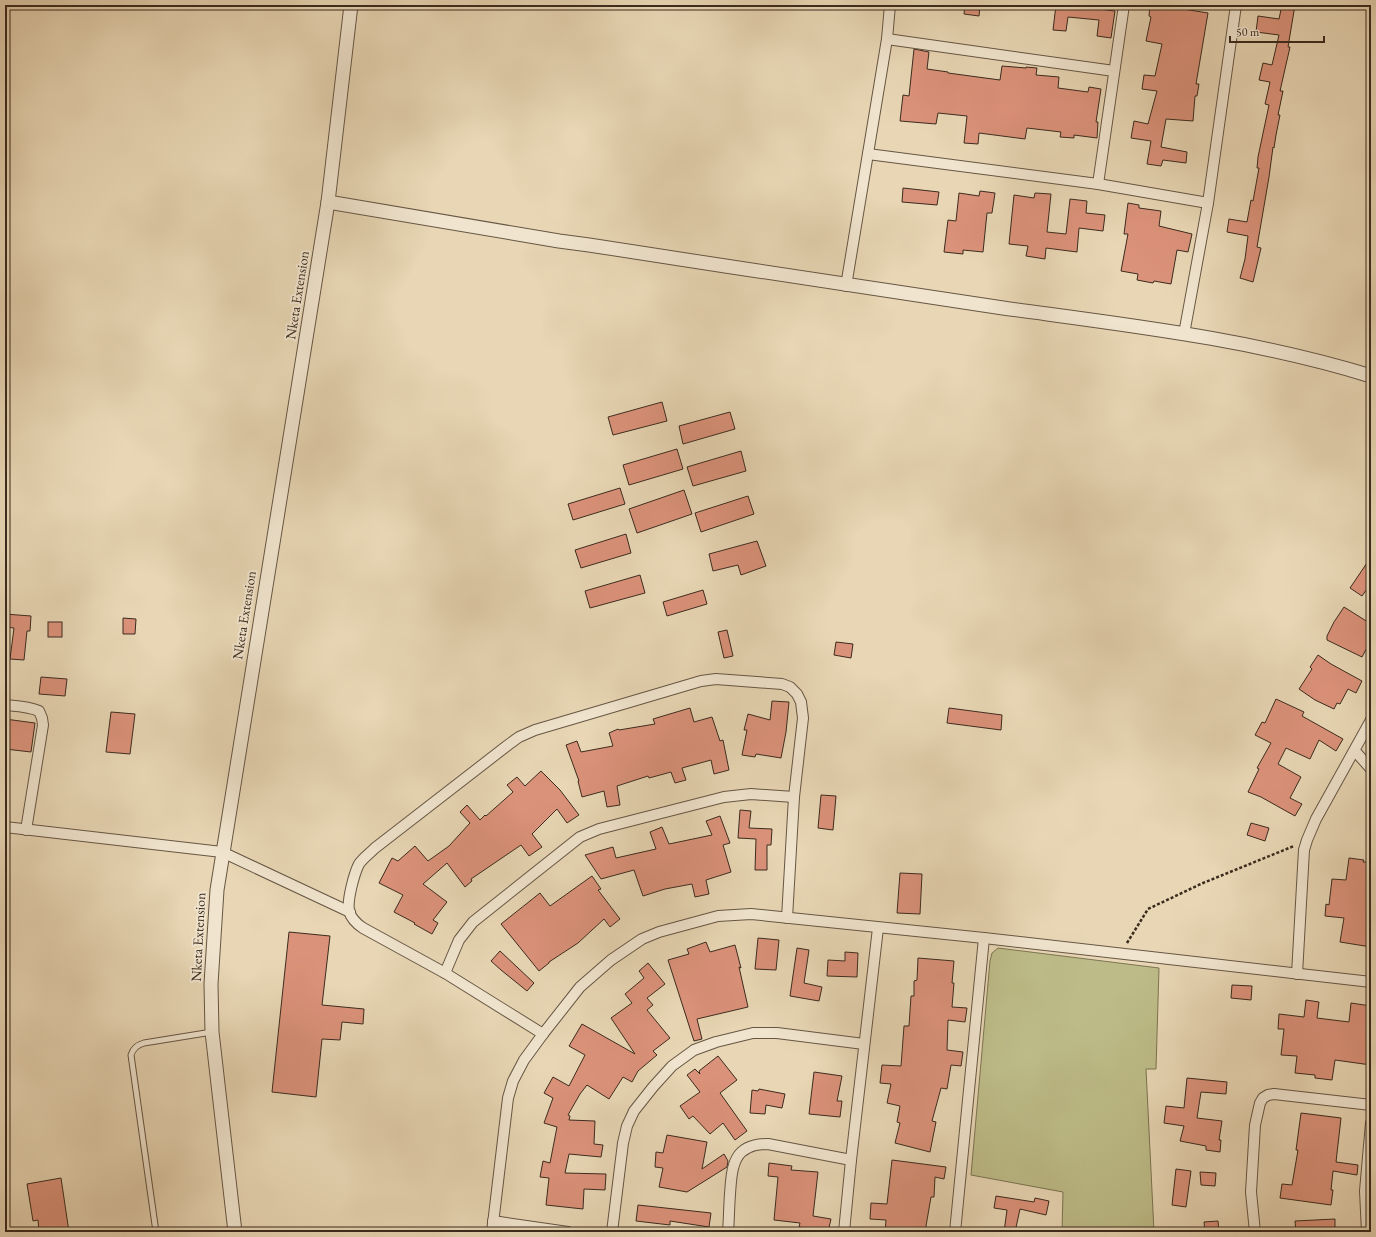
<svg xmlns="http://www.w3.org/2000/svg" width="1376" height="1237" viewBox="0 0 1376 1237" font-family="'EB Garamond',serif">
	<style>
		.green { fill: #bdbc88; stroke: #7c7453 }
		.building { fill: #db927a; stroke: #3b2b1e }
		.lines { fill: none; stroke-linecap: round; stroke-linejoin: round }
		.service-casing { stroke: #665644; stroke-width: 7 }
		.minor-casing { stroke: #665644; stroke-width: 12 }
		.tertiary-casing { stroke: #665644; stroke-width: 15 }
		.path { stroke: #3b2b1e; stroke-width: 2.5; stroke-dasharray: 3 2; stroke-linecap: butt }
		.service { stroke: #f0e4ce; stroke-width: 5 }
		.minor { stroke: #f0e4ce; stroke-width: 10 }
		.tertiary { stroke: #f0e4ce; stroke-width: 13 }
		.labels { text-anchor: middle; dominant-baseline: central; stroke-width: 4; stroke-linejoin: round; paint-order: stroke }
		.street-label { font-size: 14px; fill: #3b2b1e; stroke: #f0e4ce }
	</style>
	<rect width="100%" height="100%" fill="#e8d6b4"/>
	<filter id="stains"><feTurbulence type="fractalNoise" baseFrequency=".005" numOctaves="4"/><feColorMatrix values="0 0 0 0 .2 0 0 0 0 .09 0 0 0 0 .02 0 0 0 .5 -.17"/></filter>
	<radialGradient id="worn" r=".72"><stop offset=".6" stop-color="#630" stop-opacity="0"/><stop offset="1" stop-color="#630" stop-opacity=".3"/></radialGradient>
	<polygon class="green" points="998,948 1159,968 1156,1069 1146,1069 1154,1232 1062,1232 1063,1192 971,1175 990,961 992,953"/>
	<g class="building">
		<polygon points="965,5 980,5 979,16 964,14"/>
		<polygon points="1056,5 1067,5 1115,11 1111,38 1097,36 1099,20 1068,17 1066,31 1053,30"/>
		<polygon points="1150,5 1184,5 1183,9 1208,13 1196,84 1199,84 1197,96 1195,96 1193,121 1166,119 1161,147 1187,152 1186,163 1163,160 1161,166 1147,164 1151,141 1131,138 1134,121 1148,124 1157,91 1142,89 1144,75 1155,76 1162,44 1146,41 1151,17 1149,16"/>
		<polygon points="1282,5 1295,5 1288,47 1290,47 1280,91 1283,91 1278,115 1280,115 1276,135 1274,148 1273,147 1269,177 1257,247 1261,248 1253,282 1240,278 1245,259 1248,236 1227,232 1229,219 1247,222 1251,200 1253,201 1259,168 1257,168 1258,157 1269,105 1265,104 1270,82 1259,80 1263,63 1272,65 1279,35 1256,32 1258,16 1279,19"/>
		<polygon points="914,49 929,52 927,69 948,72 948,73 1000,80 1002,66 1026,68 1026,67 1037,68 1036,75 1059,77 1058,88 1088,92 1089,87 1101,89 1096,122 1098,122 1097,138 1074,135 1074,138 1060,137 1061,132 1027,128 1025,139 979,133 978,144 964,143 967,116 938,113 936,124 900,121 903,95 909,96"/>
		<polygon points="903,188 939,192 937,205 902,202"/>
		<polygon points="980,191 995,193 992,213 987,213 983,252 963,250 963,254 944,252 948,220 956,221 959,193 979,196"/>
		<polygon points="1035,193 1051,194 1047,232 1066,234 1070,199 1087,201 1086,213 1105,215 1103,231 1079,228 1077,252 1046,248 1045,259 1026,256 1028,246 1009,244 1014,195 1034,198"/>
		<polygon points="1128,203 1139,205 1139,208 1161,211 1159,226 1192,234 1188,252 1177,250 1171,284 1154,281 1153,283 1137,280 1138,274 1121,271 1128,234 1124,234"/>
		<polygon points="662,402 667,421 613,435 608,417"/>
		<polygon points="730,412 735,429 683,444 679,426"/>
		<polygon points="677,449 683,469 629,485 623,465"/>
		<polygon points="741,451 746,471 693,486 687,467"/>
		<polygon points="620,488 625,504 573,520 568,504"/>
		<polygon points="684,490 692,514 637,533 629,509"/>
		<polygon points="748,496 754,514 701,532 695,513"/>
		<polygon points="626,534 631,553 581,568 575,550"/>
		<polygon points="757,541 766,566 741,575 738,565 713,571 709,554"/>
		<polygon points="1371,557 1371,583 1362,596 1350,588"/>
		<polygon points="640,575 645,593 590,608 585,591"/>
		<polygon points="703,590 707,604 667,616 663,602"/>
		<polygon points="1344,607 1371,624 1371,640 1362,657 1327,640 1327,636 1334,622"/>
		<polygon points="5,614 31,616 30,631 27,631 24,660 10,659 14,628 5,627"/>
		<polygon points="123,618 136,619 135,634 123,634"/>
		<rect x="48" y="622" width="14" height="15"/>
		<polygon points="727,630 733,656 724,658 718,632"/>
		<polygon points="836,642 853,644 851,658 834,655"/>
		<polygon points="1318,655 1331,664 1362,681 1356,693 1348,689 1340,704 1337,703 1334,709 1315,700 1299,689 1312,669 1310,667"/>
		<polygon points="41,677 67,679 65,696 39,694"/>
		<polygon points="1276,699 1304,712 1302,716 1343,739 1336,751 1319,740 1310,759 1286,748 1278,764 1301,777 1290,798 1302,804 1295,816 1261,797 1248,792 1259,769 1257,768 1271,743 1255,735 1262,722 1265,723"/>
		<polygon points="772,701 789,702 786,732 781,758 756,754 755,757 742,755 747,730 744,730 748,714 770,720"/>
		<polygon points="690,708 694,722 712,717 720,741 723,740 729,770 714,774 711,760 682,768 686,780 675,783 671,772 649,778 648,776 617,786 620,805 607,807 604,791 582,797 578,781 579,781 566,745 577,741 581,752 613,746 609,733 618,729 619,730 655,724 653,719"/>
		<polygon points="949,708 1002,715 1001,730 947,723"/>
		<polygon points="111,712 135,714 130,754 106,752"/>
		<polygon points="5,719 35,723 31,752 5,749"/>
		<polygon points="541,771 560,790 579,815 567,823 557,809 532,834 542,847 529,856 521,845 471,879 472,881 465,887 447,863 423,884 447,902 433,920 438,923 432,934 414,924 415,923 394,912 403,895 379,883 392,858 398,861 415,846 428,861 449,846 470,823 460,812 467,805 480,820 485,815 486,816 513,792 507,785 517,777 525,786"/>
		<polygon points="821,795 836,796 833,830 818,828"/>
		<polygon points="740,810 751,811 749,828 772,829 771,845 767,845 767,870 755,870 756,839 738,838"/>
		<polygon points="720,816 730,843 723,845 731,872 706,880 709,894 695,897 692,884 665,889 643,896 634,870 601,879 585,855 613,847 616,858 656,849 650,832 662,827 669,844 712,835 706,821"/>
		<polygon points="1251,823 1269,828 1265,841 1247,835"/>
		<polygon points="1349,858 1364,860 1363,862 1371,862 1371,947 1340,942 1344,918 1325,916 1326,904 1329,905 1332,879 1346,880"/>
		<polygon points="900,873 922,874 920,914 897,913"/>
		<polygon points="592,876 601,889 598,890 620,919 610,927 604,919 578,943 549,962 549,963 539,971 501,924 540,893 550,906"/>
		<polygon points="289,932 330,936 322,1005 364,1009 363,1024 342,1022 340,1040 322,1039 316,1097 272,1092"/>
		<polygon points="758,938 779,940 776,970 755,969"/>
		<polygon points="706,942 710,952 735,945 741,968 739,967 748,1007 697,1019 702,1039 694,1041 668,960 689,954 687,949"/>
		<polygon points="797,948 809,950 804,983 822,987 819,1001 790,996"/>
		<polygon points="500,951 534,983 527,991 501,970 491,961"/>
		<polygon points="845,952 858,953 857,977 827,976 828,960 845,961"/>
		<polygon points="918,958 954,961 952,983 954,983 952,1007 967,1008 965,1022 948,1020 947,1050 963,1052 961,1066 951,1065 947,1089 941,1088 932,1121 936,1122 930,1152 895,1143 900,1123 897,1122 900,1106 887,1103 891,1084 880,1083 882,1065 901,1066 904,1026 909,1026 911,996 914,996 914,981 917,980"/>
		<polygon points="648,963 665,984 647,998 653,1005 647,1010 670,1038 653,1051 657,1055 638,1071 632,1082 623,1077 609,1099 587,1085 580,1094 568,1115 570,1116 569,1120 595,1121 594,1144 603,1145 601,1157 569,1154 565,1173 606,1174 605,1190 584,1189 583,1209 546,1205 549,1178 540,1177 543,1161 550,1163 557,1127 544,1123 553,1098 544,1093 553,1077 569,1086 585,1055 569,1046 582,1024 635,1054 611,1018 632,1003 625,994 644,978 639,971"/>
		<polygon points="1232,985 1252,986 1251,1000 1231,998"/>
		<polygon points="1306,1000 1319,1002 1317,1018 1349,1022 1351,1003 1371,1006 1371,1065 1335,1060 1332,1080 1315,1078 1315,1075 1295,1073 1297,1056 1281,1055 1284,1029 1278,1029 1279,1014 1304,1017"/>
		<polygon points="718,1056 737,1080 720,1093 747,1131 735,1140 723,1123 710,1134 693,1116 689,1119 680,1106 700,1092 687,1075 695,1069 700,1074 699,1071"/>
		<polygon points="814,1072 842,1076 837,1101 842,1101 840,1117 809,1114"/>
		<polygon points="1187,1078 1227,1082 1226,1094 1201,1092 1197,1118 1222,1121 1219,1140 1221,1140 1220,1152 1206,1150 1206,1146 1180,1141 1184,1126 1164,1123 1166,1106 1184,1108"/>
		<polygon points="759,1089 785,1094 782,1108 766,1105 765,1114 750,1113 752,1090 758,1091"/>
		<polygon points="1301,1113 1341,1118 1336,1162 1358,1165 1357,1175 1333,1171 1331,1190 1333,1190 1331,1205 1280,1198 1282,1184 1292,1185 1298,1150 1296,1150"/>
		<polygon points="667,1135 707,1142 702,1169 724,1154 728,1161 727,1167 687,1192 659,1187 663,1168 655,1167 656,1152 663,1153"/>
		<polygon points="892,1160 946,1167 944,1179 935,1177 934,1197 931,1197 925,1232 885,1232 886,1220 870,1219 871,1203 887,1204"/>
		<polygon points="769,1163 792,1166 791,1170 818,1172 813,1216 831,1219 828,1232 799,1227 800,1223 774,1220 778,1177 768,1176"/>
		<polygon points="1176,1169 1191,1171 1186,1207 1172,1205"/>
		<polygon points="1200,1172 1216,1173 1215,1186 1201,1185"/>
		<polygon points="61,1178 69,1232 39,1232 38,1220 33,1221 27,1184"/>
		<polygon points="996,1196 1034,1202 1035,1198 1049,1201 1046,1215 1020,1209 1015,1232 1004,1232 1007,1210 994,1208"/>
		<polygon points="638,1205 711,1213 709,1227 670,1221 670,1225 636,1221"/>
		<polygon points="1335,1219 1335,1231 1296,1232 1295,1221"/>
		<polygon points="1218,1221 1219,1232 1205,1232 1204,1222"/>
	</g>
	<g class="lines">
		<defs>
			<path id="service" d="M156,1232L131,1055C133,1048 137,1045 144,1043L212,1032"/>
			<g id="minor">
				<polyline points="887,39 1114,71"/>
				<polyline points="868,154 1098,184 1208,203"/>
				<polyline points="1098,184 1124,5"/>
				<polyline points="846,286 887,39 890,5"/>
				<polyline points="1184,334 1208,203 1236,5"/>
				<path d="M5,705C17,706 28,706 39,711L42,718L43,725L26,830"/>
				<polyline points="1355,751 1371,769"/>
				<polyline points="5,827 222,852 350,912"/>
				<polyline points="445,973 459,940 473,922 580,837 599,829 724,797 751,794 794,797"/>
				<polyline points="1297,974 1304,850 1307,840 1316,819 1371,720"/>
				<path d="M543,1034L445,973L363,928C357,924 351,918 349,911C347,900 354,874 359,864C363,858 370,853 375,848L508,745L519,737L535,730L701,681L716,679L782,684L790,687L797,694L801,702L803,718L794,797L787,918"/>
				<polyline points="493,1221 568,1232"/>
				<polyline points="492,1232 508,1098 513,1081 524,1060 543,1034 580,987 611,960 642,939 659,932 718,916 751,914 984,938 1371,982"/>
				<polyline points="612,1232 623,1143 627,1126 634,1111 653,1087 672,1066 694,1050 716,1042 753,1033 777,1033 864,1044"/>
				<path d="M728,1232C729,1219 729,1207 730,1194C732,1166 733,1144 768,1144L851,1160"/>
				<polyline points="844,1232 851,1160 878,928"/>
				<polyline points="955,1232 984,938"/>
				<polyline points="1255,1232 1251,1192 1255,1125 1260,1103 1263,1098 1268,1095 1274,1094 1371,1105"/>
				<polyline points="1367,1232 1365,1191 1371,1123"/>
			</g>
			<g id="tertiary">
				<path d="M328,202L559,241L589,245C727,266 865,288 1003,308C1126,325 1252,339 1371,376"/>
				<polyline points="235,1232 212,1032 211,984 217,890 328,202 351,5"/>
			</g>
		</defs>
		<use href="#service" class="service-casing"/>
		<use href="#minor" class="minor-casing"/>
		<use href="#tertiary" class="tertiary-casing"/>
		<polyline class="path" points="1127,943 1148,909 1203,883 1294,846"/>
		<use href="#service" class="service"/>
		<use href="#minor" class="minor"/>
		<use href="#tertiary" class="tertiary"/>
	</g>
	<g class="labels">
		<g class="street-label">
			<text transform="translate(297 295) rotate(-81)">Nketa Extension</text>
			<text transform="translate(244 615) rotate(-81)">Nketa Extension</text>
			<text transform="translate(198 937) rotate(-87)">Nketa Extension</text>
		</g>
	</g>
	<rect width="1376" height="1237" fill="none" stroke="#e8d6b4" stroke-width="20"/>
	<rect x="6" y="6" width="1364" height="1225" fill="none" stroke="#3b2b1e" stroke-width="2"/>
	<rect x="10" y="10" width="1356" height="1217" fill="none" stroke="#3b2b1e"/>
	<path d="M1230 36v6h94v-6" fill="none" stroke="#3b2b1e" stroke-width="2"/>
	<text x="1236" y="36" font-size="12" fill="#3b2b1e" stroke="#f0e4ce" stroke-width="3" paint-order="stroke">50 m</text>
	<rect width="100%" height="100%" filter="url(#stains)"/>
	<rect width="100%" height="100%" fill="url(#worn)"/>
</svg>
